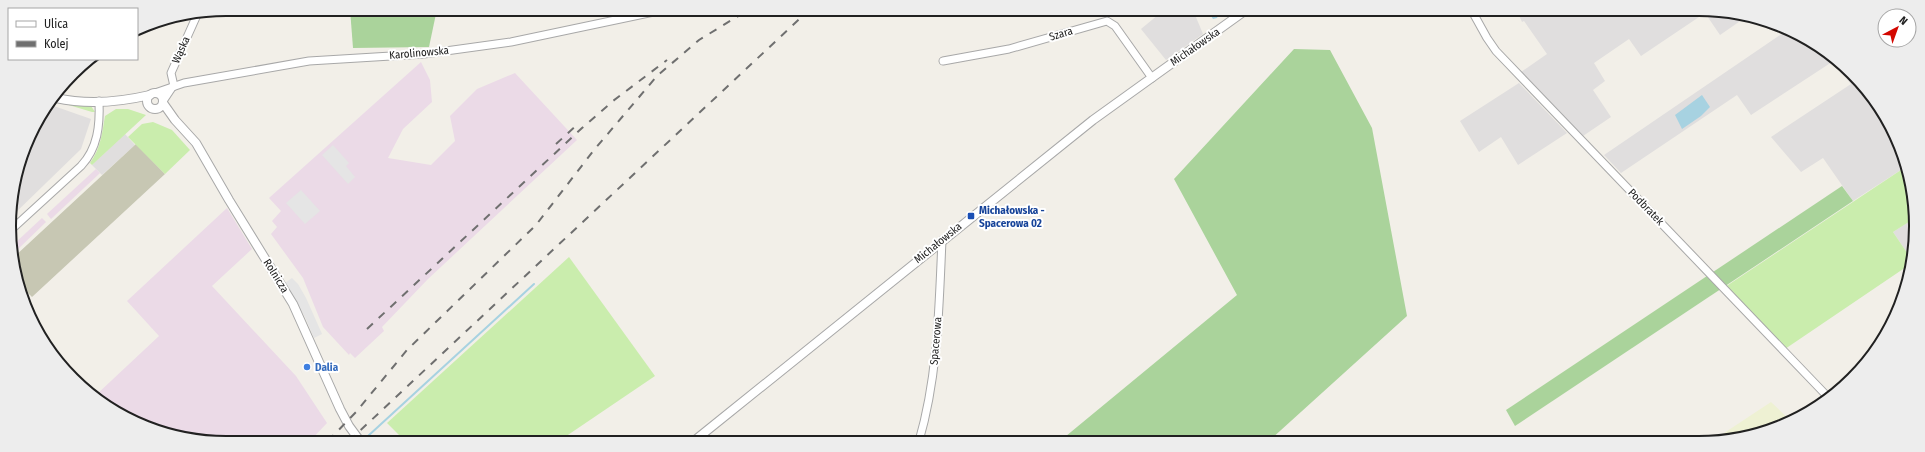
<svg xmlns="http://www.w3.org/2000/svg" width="1925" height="452" viewBox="0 0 1925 452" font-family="'Fira Sans Condensed',sans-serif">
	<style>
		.residential { fill: #e0dede }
		.industrial { fill: #ebdae7 }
		.construction { fill: #c7c7b3 }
		.farmland { fill: #eef1d3 }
		.grass { fill: #caedad }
		.forest { fill: #aad39b }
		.parking { fill: #e5e5e5 }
		.water { fill: #a7d2e1 }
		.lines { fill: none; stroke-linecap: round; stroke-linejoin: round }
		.stream { stroke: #a7d2e1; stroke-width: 2 }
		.minor-casing { stroke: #a8a8a8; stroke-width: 9 }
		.tertiary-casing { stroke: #a8a8a8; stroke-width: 10 }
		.minor { stroke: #fff; stroke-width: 7 }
		.tertiary { stroke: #fff; stroke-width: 8 }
		.rail { stroke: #6f6f6f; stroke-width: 2; stroke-dasharray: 8 8; stroke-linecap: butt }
		.transit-dot { fill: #1a4fb4; stroke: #fff; stroke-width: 1.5 }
		.shop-dot { fill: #3f7fe0; stroke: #fff; stroke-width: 1.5 }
		.labels { text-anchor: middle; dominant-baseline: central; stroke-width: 4; stroke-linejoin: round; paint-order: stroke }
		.street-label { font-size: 11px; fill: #212121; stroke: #fff }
		.transit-label { font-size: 11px; font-weight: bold; fill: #164399; stroke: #fff; text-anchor: start }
		.shop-label { font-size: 11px; font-weight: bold; fill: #366cbe; stroke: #fff; text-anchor: start }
		.rim { fill: none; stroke: #212121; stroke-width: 2 }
	</style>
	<rect width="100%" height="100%" fill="#f2efe8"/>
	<g class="residential">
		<polygon points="1164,10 1193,10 1203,34 1166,60 1141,29"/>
		<polygon points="1517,11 1728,11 1746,17 1720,35 1705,13 1641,56 1629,39 1594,63 1605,81 1593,90 1611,117 1583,136 1521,72 1547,54 1524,21 1522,22"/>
		<polygon points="1786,31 1808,38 1871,94 1907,166 1853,201 1823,158 1801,172 1771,137 1851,84 1832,62 1751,115 1737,95 1621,173 1604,155"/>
		<polygon points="1519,83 1567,133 1518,165 1501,137 1479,152 1460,121"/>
		<polygon points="51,105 91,119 81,149 10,218 9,212 31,130"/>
		<polygon points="125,134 135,145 102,175 92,165"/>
		<polygon points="1912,220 1914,255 1912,260 1893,232"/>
	</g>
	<g class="industrial">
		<polygon points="421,62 430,80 432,102 403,129 388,158 431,165 455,141 450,116 477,89 515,73 577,140 428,279 382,327 384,331 355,358 350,353 349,355 323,327 303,278 271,234 277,227 272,221 281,211 269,198"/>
		<polygon points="96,169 100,173 51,219 47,214"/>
		<polygon points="227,208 252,249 212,286 296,376 327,423 310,441 197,441 118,414 96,395 159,336 127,301"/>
		<polygon points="42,218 46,222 14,253 13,245"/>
	</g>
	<polygon class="construction" points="136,144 165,174 32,297 28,293 23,297 16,282 14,257"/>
	<polygon class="farmland" points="1771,402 1792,422 1727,441 1712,441"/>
	<g class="grass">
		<polygon points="62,103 91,106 95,112 92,112"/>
		<path d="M116,109H128L146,115L92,165L90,163C101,148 102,133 105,116Z"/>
		<polygon points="153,122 172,130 190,150 165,174 128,137 142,124"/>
		<polygon points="1907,166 1909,170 1912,220 1893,232 1912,260 1912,263 1785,349 1725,287"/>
		<polygon points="569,257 655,376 559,441 405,441 387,423"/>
	</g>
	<g class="forest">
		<polygon points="350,9 437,9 429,47 353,48"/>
		<polygon points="1294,49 1330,50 1372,128 1407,316 1269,441 1060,441 1237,295 1174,179"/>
		<polygon points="1842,186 1853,201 1515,426 1506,410"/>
	</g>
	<g class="parking">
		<polygon points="333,145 349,163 346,166 355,177 348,184 322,155"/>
		<polygon points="301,190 320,211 305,224 286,203"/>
		<polygon points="292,278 298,284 306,298 322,334 314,338 305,317 285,283"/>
	</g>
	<g class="water">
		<polygon points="1207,10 1217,10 1219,14 1217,18 1213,19"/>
		<polygon points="1702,95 1710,107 1701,116 1682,129 1675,115"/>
	</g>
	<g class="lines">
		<polyline class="stream" points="368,436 534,284"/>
		<defs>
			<g id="minor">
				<polyline points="1472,11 1487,38 1496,51 1828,397"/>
				<polyline points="943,61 1009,49 1107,21 1115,26 1152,78"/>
				<polyline points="174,86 171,73 197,15"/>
				<polyline points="155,93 184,83 309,61 424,54 511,42 663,10"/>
				<polyline points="163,101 173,86"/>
				<path d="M11,230L81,166C98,148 100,125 99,101"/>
				<path d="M919,441C938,376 939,307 942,240"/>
			</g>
			<g id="tertiary">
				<circle cx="155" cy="101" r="8"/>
				<path d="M56,98C87,105 120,102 150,95"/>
				<polyline points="163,103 175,120 196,143 229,200 293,304 340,409 349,426 360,441"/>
				<polyline points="694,441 1093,120 1246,10"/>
			</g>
		</defs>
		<use href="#minor" class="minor-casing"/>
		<use href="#tertiary" class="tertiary-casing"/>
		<use href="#minor" class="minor"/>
		<use href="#tertiary" class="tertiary"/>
		<g class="rail">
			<polyline points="556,144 578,124"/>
			<polyline points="367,329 582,128 613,101 667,60"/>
			<polyline points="328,441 356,412 407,350 536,225 594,150 657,76 699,40 748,10"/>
			<polyline points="349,441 809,10"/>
		</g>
	</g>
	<rect class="transit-dot" x="967" y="212" width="8" height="8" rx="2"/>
	<circle class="shop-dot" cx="307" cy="367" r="4"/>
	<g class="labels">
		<g class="street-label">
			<text transform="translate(1061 34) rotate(-17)">Szara</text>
			<text transform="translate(1195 47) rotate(-35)">Michałowska</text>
			<text transform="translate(181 50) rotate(-66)">Wąska</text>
			<text transform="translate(419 53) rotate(-5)">Karolinowska</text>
			<text transform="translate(1646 207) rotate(46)">Podbratek</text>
			<text transform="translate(938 243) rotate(-39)">Michałowska</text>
			<text transform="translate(276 276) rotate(58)">Rolnicza</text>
			<text transform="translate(936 341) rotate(-85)">Spacerowa</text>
		</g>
		<g class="transit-label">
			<text x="979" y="210">Michałowska -<tspan x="979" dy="13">Spacerowa 02</tspan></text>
		</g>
		<g class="shop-label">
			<text x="315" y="367">Dalia</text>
		</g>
	</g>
	<path d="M0 0H1925V452H0ZM226 16H1699A210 210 0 0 1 1909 226V226A210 210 0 0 1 1699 436H226A210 210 0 0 1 16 226V226A210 210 0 0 1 226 16Z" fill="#ededed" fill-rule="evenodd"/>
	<path class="rim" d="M226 16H1699A210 210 0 0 1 1909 226V226A210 210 0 0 1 1699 436H226A210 210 0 0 1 16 226V226A210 210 0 0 1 226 16Z"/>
	<rect x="8" y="8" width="130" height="52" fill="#ffffff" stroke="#a6a6a6"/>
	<rect x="16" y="21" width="20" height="6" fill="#ffffff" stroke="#a6a6a6"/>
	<text x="44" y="28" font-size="12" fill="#212121">Ulica</text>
	<rect x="16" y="41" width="20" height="6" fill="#6f6f6f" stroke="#a6a6a6"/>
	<text x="44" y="48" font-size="12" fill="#212121">Kolej</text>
	<g transform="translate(1897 28) rotate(41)"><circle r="19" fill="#ffffff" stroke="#a6a6a6"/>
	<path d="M0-3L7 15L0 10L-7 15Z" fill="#d30700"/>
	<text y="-6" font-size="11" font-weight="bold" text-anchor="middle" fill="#212121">N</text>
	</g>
</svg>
